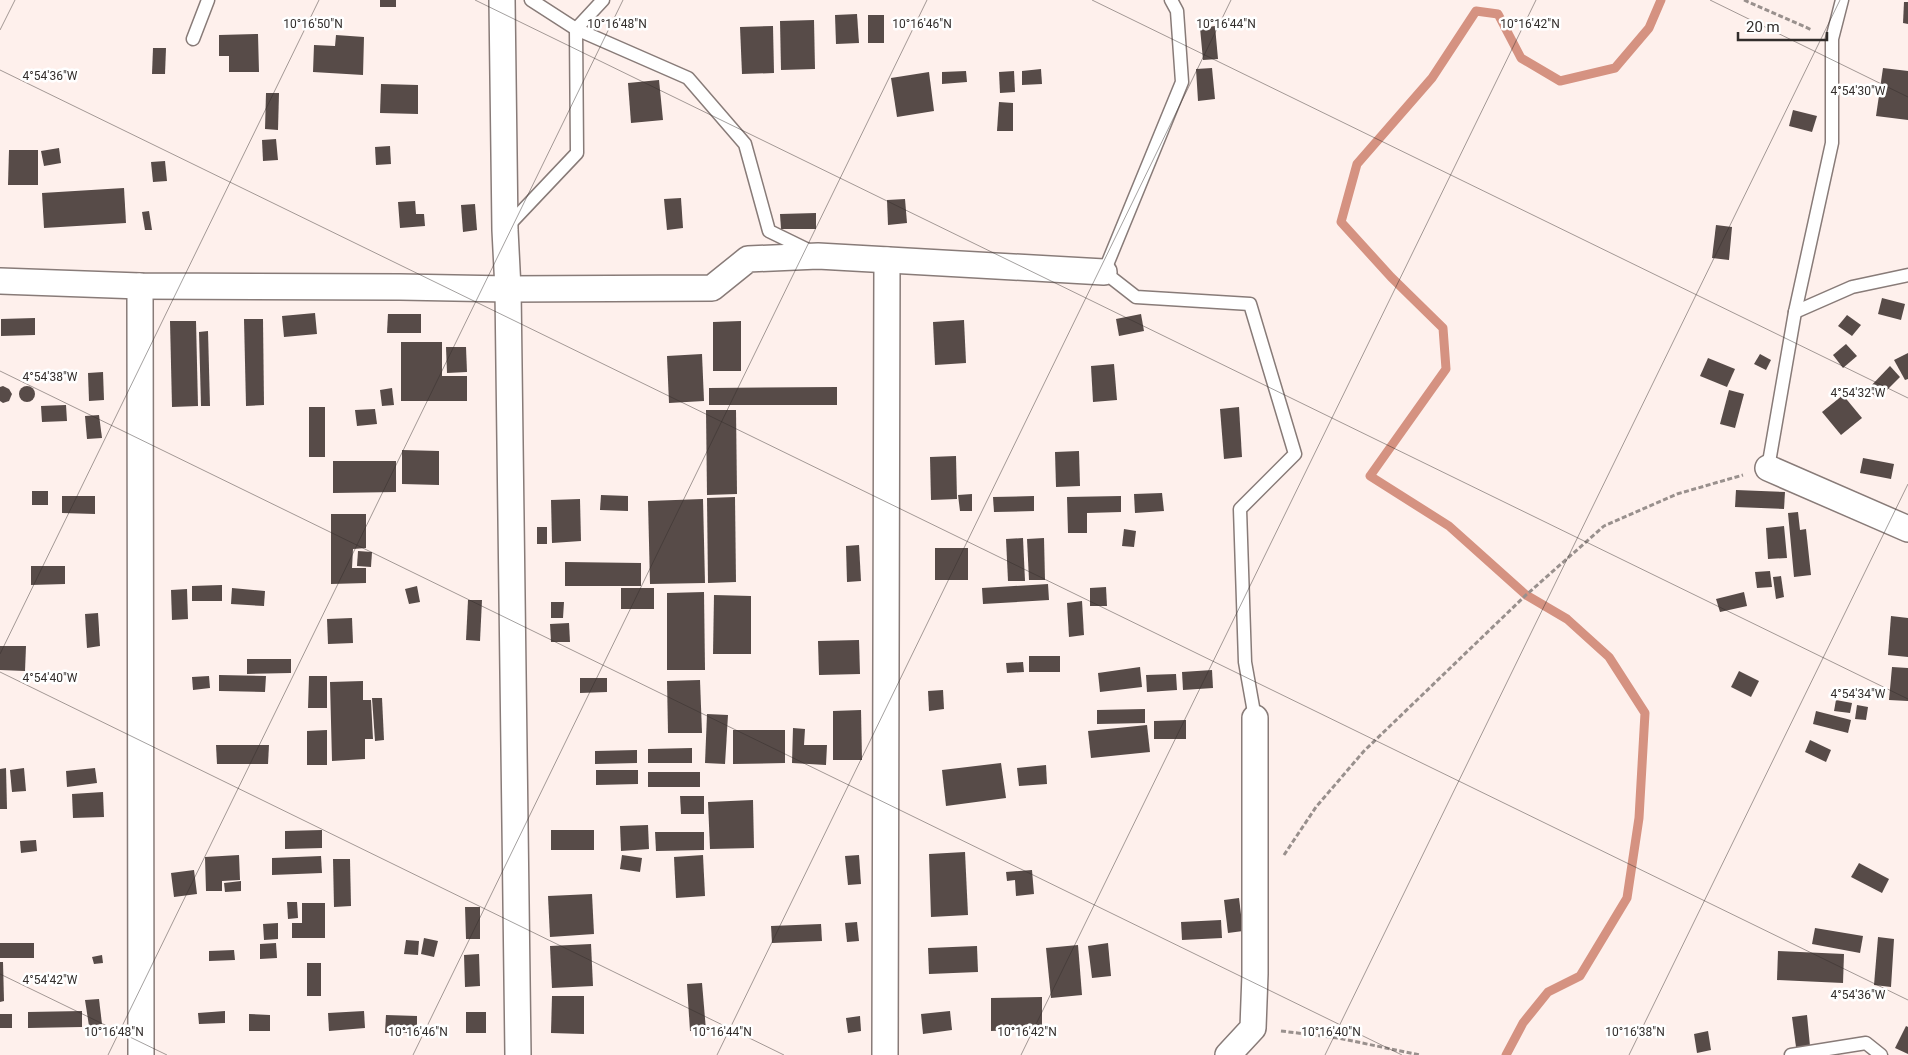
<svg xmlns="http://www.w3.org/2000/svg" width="1908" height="1055" viewBox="0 0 1908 1055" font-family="Roboto,sans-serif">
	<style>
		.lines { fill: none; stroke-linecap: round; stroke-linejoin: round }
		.stream { stroke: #d59281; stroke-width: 9 }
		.building { fill: #574b48 }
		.service-casing { stroke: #887b78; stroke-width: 15 }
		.minor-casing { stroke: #887b78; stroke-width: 28 }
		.path { stroke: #99908d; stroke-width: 3; stroke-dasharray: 5 2.5; stroke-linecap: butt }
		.service { stroke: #fff; stroke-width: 12 }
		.minor { stroke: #fff; stroke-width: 25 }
		.ticks { fill: none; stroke: #322d2b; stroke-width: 1; stroke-opacity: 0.45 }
		.ticks-label { font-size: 12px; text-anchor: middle; fill: #322d2b; stroke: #fff; stroke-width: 5; stroke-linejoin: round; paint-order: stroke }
	</style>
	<rect width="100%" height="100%" fill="#fef0ec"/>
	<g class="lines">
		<polyline class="stream" points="1506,1055 1523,1023 1548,992 1580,976 1627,898 1639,818 1645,713 1609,657 1567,619 1526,595 1449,526 1370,476 1446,369 1443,328 1391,277 1341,222 1357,164 1432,78 1476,11 1498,14 1521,58 1560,81 1615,68 1649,28 1661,0"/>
	</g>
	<g class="building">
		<rect x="380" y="0" width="16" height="7"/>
		<polygon points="1904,2 1908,2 1908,24 1903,23"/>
		<polygon points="857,14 859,43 836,44 835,15"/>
		<rect x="868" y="15" width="16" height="28"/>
		<polygon points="814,20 815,69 781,70 780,21"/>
		<polygon points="773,26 774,73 742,74 740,27"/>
		<polygon points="1215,26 1218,59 1203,60 1200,28"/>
		<polygon points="258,34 259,72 229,72 229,56 219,56 219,35"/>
		<polygon points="336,35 364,37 363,75 313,72 314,45 335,46"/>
		<polygon points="153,48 166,48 165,74 152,74"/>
		<polygon points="1212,68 1215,99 1198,101 1196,69"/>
		<polygon points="1883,68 1908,71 1908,120 1876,116"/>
		<polygon points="1041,69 1042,84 1022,85 1022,71"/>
		<polygon points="966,71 967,82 942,84 942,72"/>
		<polygon points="1014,71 1015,92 1000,93 999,72"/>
		<polygon points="929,72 934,111 897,117 891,78"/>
		<polygon points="659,80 663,120 631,123 628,83"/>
		<polygon points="381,84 418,85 418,114 380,113"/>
		<polygon points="266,93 279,93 278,130 265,129"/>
		<polygon points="999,102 1013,103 1013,131 997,131"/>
		<polygon points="1793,110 1817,116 1812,132 1789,126"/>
		<polygon points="276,139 278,160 263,161 262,140"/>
		<polygon points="390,146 391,164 376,165 375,147"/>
		<polygon points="59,148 61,163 44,166 41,151"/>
		<polygon points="9,150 38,150 38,185 8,185"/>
		<polygon points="165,161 167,181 153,182 151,162"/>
		<polygon points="124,188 126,223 44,228 42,193"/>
		<polygon points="681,198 683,228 667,230 664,199"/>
		<polygon points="905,199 907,223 888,225 887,200"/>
		<polygon points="415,201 416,214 424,214 425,226 400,228 398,202"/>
		<polygon points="475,204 477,230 463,232 461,205"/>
		<polygon points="149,211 152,230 145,230 142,212"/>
		<polygon points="816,213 816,229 781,229 780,214"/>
		<polygon points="1716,225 1732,227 1729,260 1712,258"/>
		<polygon points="1882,298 1905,304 1901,320 1878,314"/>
		<polygon points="315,313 317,334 284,337 282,316"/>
		<polygon points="388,314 421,314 421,333 387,333"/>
		<polygon points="1141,314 1144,331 1119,336 1116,319"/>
		<polygon points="1847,315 1861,325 1852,336 1838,326"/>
		<polygon points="35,318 35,335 1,336 1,319"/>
		<polygon points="244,319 263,319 264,405 246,406"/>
		<polygon points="964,320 966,363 935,365 933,322"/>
		<polygon points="170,321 196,321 198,406 172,407"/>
		<polygon points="741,321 741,371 713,371 713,322"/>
		<polygon points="208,331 210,406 201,406 199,332"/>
		<polygon points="401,342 442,342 442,376 467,376 467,401 401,401"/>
		<polygon points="1846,344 1857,356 1843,368 1833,355"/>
		<polygon points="446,347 466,347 467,372 447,373"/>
		<polygon points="1908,353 1908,379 1905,380 1894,360"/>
		<polygon points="702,354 704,401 669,403 667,356"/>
		<polygon points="1760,354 1771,360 1766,370 1754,364"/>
		<polygon points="1708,358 1735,369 1727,387 1700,376"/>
		<polygon points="1114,364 1117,400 1093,402 1091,366"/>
		<polygon points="1890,366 1900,377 1878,399 1868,389"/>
		<polygon points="103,372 104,400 89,401 88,373"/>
		<polygon points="3,386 9,389 12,394 9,401 3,403 0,401 0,387"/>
		<circle cx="27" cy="394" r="8"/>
		<polygon points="837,387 837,405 709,405 709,388"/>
		<polygon points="392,388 394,405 382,406 380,390"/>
		<polygon points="1729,390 1744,394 1735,428 1720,424"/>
		<polygon points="1843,395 1862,418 1841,435 1822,412"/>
		<polygon points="66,405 67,421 42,422 41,406"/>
		<rect x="309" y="407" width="16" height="50"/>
		<polygon points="1239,407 1242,457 1224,459 1220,409"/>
		<polygon points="375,409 377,424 357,426 355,410"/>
		<polygon points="706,410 736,410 737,494 707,495"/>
		<polygon points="99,415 102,438 87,439 85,416"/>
		<polygon points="402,450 439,451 439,485 402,484"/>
		<polygon points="1079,451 1080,486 1056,487 1055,452"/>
		<polygon points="956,456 957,499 931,500 930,457"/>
		<polygon points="1863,458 1894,464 1891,479 1860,473"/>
		<polygon points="333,461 396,461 396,492 333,493"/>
		<polygon points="1736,490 1785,492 1784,509 1735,507"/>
		<rect x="32" y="491" width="16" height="14"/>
		<polygon points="1162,493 1164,511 1135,513 1134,494"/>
		<polygon points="972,494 972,511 960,511 958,495"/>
		<polygon points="601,495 628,496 628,511 600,510"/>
		<polygon points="62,496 95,496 95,514 62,513"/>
		<polygon points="1034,496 1034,511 994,512 993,497"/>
		<polygon points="1121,496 1121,512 1087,513 1087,533 1068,533 1067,497"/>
		<polygon points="735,497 736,582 708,583 707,498"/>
		<polygon points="580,499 581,541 552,543 551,500"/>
		<polygon points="703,499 705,583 650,584 648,501"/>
		<polygon points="1798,512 1800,530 1806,529 1811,575 1794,577 1788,513"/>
		<polygon points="331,514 366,514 366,548 353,549 352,568 366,568 366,583 331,584"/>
		<polygon points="1784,526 1787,558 1768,559 1766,528"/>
		<rect x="537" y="527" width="10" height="17"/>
		<polygon points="1124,529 1136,531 1134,547 1122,546"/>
		<polygon points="1023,538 1025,581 1008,581 1006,539"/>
		<polygon points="1044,538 1045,580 1029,580 1027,539"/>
		<polygon points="859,545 861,581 847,582 846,546"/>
		<rect x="935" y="548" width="33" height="32"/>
		<polygon points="358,551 372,552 371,567 357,566"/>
		<polygon points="565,562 641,563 641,586 565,586"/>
		<polygon points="31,566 65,566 65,584 31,585"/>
		<polygon points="1770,571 1772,587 1757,588 1755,572"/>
		<polygon points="1781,576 1784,597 1776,599 1773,577"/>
		<polygon points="1048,584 1049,600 983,604 982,588"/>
		<polygon points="222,585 222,601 192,601 192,586"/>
		<polygon points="417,586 420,602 409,604 405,589"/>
		<polygon points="1106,587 1107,606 1090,606 1090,588"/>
		<polygon points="232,588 265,591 264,606 231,604"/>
		<rect x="621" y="588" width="33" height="21"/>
		<polygon points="187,589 188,619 172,620 171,590"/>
		<polygon points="704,592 705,670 667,670 667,593"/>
		<polygon points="1744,592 1747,606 1720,612 1716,599"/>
		<polygon points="714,595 751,596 751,654 713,654"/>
		<polygon points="468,600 482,600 480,641 466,640"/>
		<polygon points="1082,601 1084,635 1069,637 1067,603"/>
		<polygon points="551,602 564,602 563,618 551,618"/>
		<polygon points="98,613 100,646 87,648 85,614"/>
		<polygon points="1891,616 1908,618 1908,657 1888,655"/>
		<polygon points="352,618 353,643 328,644 327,619"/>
		<polygon points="569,623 570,642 551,642 550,624"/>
		<polygon points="859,640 860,674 819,675 818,641"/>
		<polygon points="0,646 26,646 25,671 0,670"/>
		<rect x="1029" y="656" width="31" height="16"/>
		<polygon points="247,659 291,659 291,673 247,674"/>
		<polygon points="1023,662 1024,672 1007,673 1006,663"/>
		<polygon points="1140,667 1142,687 1100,692 1098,673"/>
		<polygon points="1892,667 1908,668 1908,701 1889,700"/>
		<polygon points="1212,670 1213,688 1183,690 1182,672"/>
		<polygon points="1739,671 1759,681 1751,697 1731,687"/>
		<polygon points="1176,674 1177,690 1147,692 1146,675"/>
		<polygon points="219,675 266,676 265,692 219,691"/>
		<polygon points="209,676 210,688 193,690 192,677"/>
		<polygon points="309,676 327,676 327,708 308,708"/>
		<polygon points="580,678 607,678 607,692 580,693"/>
		<polygon points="700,680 702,733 668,733 667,681"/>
		<polygon points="363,681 363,700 371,700 373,739 365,739 365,759 332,761 330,682"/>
		<polygon points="943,690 944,709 929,711 928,691"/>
		<polygon points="372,698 382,698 384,740 375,741"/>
		<polygon points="1836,700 1852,703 1850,713 1834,711"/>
		<polygon points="1857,705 1868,707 1866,720 1855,719"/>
		<polygon points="1145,709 1145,723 1097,724 1097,710"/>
		<polygon points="861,710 862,760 833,760 833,711"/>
		<polygon points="1816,711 1851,720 1848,733 1813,724"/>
		<polygon points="707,714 728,715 725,764 705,763"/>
		<polygon points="1186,720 1186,739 1154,739 1154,721"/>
		<polygon points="1147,725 1150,752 1091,758 1088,731"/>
		<polygon points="793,728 805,729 804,745 827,745 826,765 792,763"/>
		<polygon points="327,730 327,765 307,765 307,731"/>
		<polygon points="733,730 785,730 785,763 733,764"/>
		<polygon points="1810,740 1831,750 1826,762 1805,752"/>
		<polygon points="216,745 269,745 268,764 217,764"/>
		<polygon points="692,748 692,763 648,763 648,749"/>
		<polygon points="637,750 637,763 595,764 595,751"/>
		<polygon points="1001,763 1006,798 946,806 942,770"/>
		<polygon points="1046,765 1047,784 1019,786 1017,768"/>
		<polygon points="6,768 7,809 0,809 0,769"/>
		<polygon points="24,768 26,791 12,792 10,770"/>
		<polygon points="95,768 97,783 67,787 66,771"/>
		<polygon points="596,770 638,770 638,784 596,785"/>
		<rect x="648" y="772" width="52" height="15"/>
		<polygon points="103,792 104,817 73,818 72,794"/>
		<polygon points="680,796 704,796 704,814 681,814"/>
		<polygon points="753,800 754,848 710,849 708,802"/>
		<polygon points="648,825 649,849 621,851 620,826"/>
		<polygon points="322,830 322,848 285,849 285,831"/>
		<rect x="551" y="830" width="43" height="20"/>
		<polygon points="655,832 704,832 704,850 656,851"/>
		<polygon points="36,840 37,851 21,853 20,841"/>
		<polygon points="965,852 968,915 931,917 929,854"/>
		<polygon points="239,855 240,880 222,881 222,891 206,891 205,857"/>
		<polygon points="622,855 642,858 640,872 620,869"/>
		<polygon points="703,855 705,896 676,898 674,857"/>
		<polygon points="859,855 861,884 848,885 845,856"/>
		<polygon points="321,856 322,873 272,875 272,858"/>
		<polygon points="333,859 350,859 351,906 334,907"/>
		<polygon points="1859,863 1889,879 1882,893 1851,877"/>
		<polygon points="194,870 197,894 174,897 171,873"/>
		<polygon points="1032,870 1034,894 1016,896 1015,880 1007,881 1006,872"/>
		<polygon points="241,881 241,891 225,892 224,883"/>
		<polygon points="592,894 594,934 550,937 548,896"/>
		<polygon points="1239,898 1243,931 1228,933 1224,900"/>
		<polygon points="287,902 297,902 298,918 288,919"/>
		<polygon points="302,903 325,903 325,938 292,938 292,923 302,923"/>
		<polygon points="465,907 480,907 480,939 466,939"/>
		<polygon points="1221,920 1222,938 1182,940 1181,922"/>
		<polygon points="857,922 859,941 847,942 845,923"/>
		<polygon points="278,923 278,939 264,940 263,924"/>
		<polygon points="821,924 822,941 772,943 771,926"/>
		<polygon points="1815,928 1863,936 1860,953 1812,944"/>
		<polygon points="1878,937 1894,939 1891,987 1874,985"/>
		<polygon points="424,938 438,941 434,957 421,954"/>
		<polygon points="406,940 419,941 418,955 404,954"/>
		<rect x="0" y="943" width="34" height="15"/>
		<polygon points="276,943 277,958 260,959 260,944"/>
		<polygon points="1108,943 1111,976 1092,978 1088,946"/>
		<polygon points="591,944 593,986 552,988 550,946"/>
		<polygon points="1078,945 1082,995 1051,998 1046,948"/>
		<polygon points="977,946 978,972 929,974 928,948"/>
		<polygon points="234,950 235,960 209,961 209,951"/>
		<polygon points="1778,951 1844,954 1843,983 1777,980"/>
		<polygon points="479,954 480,986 465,987 464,955"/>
		<polygon points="102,955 103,963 94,964 92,957"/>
		<polygon points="0,962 3,962 4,1001 0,1002"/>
		<rect x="307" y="963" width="14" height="33"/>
		<polygon points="702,983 706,1030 690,1031 687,984"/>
		<polygon points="552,996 584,996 584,1034 551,1033"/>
		<polygon points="1042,997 1042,1029 991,1031 991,998"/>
		<polygon points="99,999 102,1024 89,1026 85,1000"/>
		<polygon points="82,1011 82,1027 28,1028 28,1012"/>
		<polygon points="225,1011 225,1023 199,1024 198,1013"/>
		<polygon points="364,1011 365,1028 329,1031 328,1013"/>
		<polygon points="950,1011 952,1030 923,1034 921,1014"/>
		<rect x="466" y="1012" width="20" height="21"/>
		<rect x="0" y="1014" width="12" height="14"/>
		<polygon points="249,1014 270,1015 270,1031 249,1031"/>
		<polygon points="386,1015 417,1016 417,1033 385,1033"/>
		<polygon points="1807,1015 1810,1046 1796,1047 1792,1017"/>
		<polygon points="860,1016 861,1031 848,1033 846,1018"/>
		<polygon points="1906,1026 1908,1027 1908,1054 1895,1048"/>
		<polygon points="1708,1031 1711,1050 1697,1053 1694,1034"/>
	</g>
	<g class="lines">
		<defs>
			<g id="service">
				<polyline points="531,0 576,29 688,78 745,144 769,231 810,251"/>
				<polyline points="1171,0 1177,11 1182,82 1104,272 1136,297 1250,304 1295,454 1240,509 1245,662 1255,718"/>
				<polyline points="193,39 208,0"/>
				<polyline points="506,228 577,153 576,29 603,0"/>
				<polyline points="1795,312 1852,287 1908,275"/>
				<polyline points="1768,468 1795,312 1832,143 1832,39 1842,0"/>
				<polyline points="1791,1055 1866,1043 1881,1055"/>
			</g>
			<g id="minor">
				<polyline points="502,0 505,230 508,289 518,1055"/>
				<polyline points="0,281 140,286 400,287 508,289 712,288 748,259 818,256 1104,272"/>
				<polyline points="140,286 141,1055"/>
				<polyline points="1768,468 1908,529"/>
				<polyline points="885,1055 887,260"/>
				<polyline points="1228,1055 1253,1028 1255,974 1255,718"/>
			</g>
		</defs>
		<use href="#service" class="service-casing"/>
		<use href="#minor" class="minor-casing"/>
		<g class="path">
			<polyline points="1744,0 1812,30"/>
			<polyline points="1284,855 1316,807 1364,751 1526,595 1604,526 1677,494 1743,475"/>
			<polyline points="1281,1031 1338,1038 1420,1055"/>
		</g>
		<use href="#service" class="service"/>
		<use href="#minor" class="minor"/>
	</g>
	<path class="ticks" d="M475,0L1908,699M1092,0L1908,398M1710,0L1908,97M0,30L15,0M0,70L1908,1000M0,371L1402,1055M0,654L319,0M0,672L784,1055M0,974L167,1055M108,1055L623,0M413,1055L927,0M717,1055L1231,0M1021,1055L1536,0M1325,1055L1840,0M1629,1055L1908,484"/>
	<g class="ticks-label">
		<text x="313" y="28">10°16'50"N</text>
		<text x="617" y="28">10°16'48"N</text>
		<text x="922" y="28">10°16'46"N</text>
		<text x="1226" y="28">10°16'44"N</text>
		<text x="1530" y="28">10°16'42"N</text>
		<text x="50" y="80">4°54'36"W</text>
		<text x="1858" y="95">4°54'30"W</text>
		<text x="50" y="381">4°54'38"W</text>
		<text x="1858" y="397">4°54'32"W</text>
		<text x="50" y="682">4°54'40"W</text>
		<text x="1858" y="698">4°54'34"W</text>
		<text x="50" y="984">4°54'42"W</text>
		<text x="1858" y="999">4°54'36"W</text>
		<text x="114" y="1036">10°16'48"N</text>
		<text x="418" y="1036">10°16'46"N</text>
		<text x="722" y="1036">10°16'44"N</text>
		<text x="1027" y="1036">10°16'42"N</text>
		<text x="1331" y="1036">10°16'40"N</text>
		<text x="1635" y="1036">10°16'38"N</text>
	</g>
	<path d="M1738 32v8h89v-8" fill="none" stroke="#322d2b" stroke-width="2.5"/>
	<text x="1746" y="32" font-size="15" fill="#322d2b" stroke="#ffffff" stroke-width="4" paint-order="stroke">20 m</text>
</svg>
